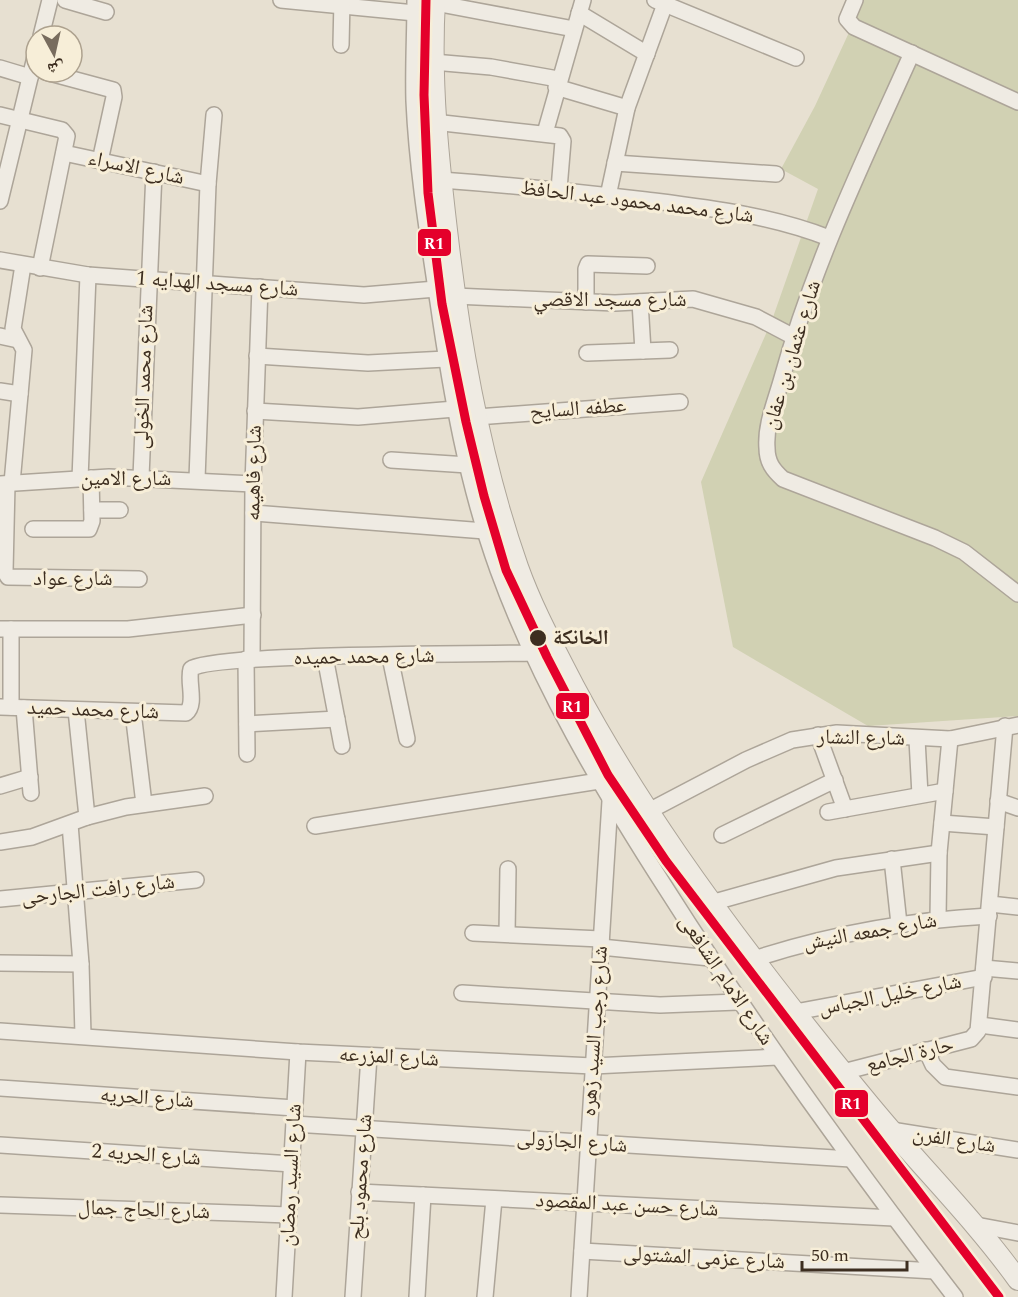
<svg xmlns="http://www.w3.org/2000/svg" width="1018" height="1297" viewBox="0 0 1018 1297" font-family="Spectral,'Noto Naskh Arabic',serif">
	<style>
		.cemetery { fill: #d1d1b3 }
		.lines { fill: none; stroke-linecap: round; stroke-linejoin: round }
		.minor-casing { stroke: #ada599; stroke-width: 18 }
		.tertiary-casing { stroke: #ada599; stroke-width: 22 }
		.minor { stroke: #efebe3; stroke-width: 15 }
		.tertiary { stroke: #efebe3; stroke-width: 20 }
		.rail-1-casing { stroke: #f7eed8; stroke-width: 14 }
		.rail-1 { stroke: #e4002b; stroke-width: 9 }
		.stop-dot { fill: #3d2e20; stroke: #f7eed8; stroke-width: 2 }
		.labels { text-anchor: middle; dominant-baseline: central; stroke-width: 6; stroke-linejoin: round; paint-order: stroke }
		.street-label { font-size: 21px; fill: #3d2e20; stroke: #f7eed8 }
		.stop-label { font-size: 21px; font-weight: bold; fill: #3d2e20; stroke: #f7eed8; text-anchor: start }
		.line-badge { stroke: #f7eed8; stroke-width: 2 }
		.badge-label { font-size: 16px; text-anchor: middle; font-weight: bold; fill: #fff }
	</style>
	<rect width="100%" height="100%" fill="#e7e0d1"/>
	<polygon class="cemetery" points="864,0 1018,0 1018,716 868,726 733,647 701,482 772,320 818,189 781,169 815,106"/>
	<g class="lines">
		<defs>
			<g id="minor">
				<polyline points="65,0 106,12"/>
				<polyline points="281,0 415,13"/>
				<path d="M415,0C415,34 413,67 414,101C417,168 428,236 438,302C451,393 467,484 498,570C539,683 602,789 667,890C756,1030 853,1165 955,1297"/>
				<polyline points="655,0 796,58"/>
				<polyline points="855,0 847,19 854,27 1018,102"/>
				<polyline points="435,3 574,29"/>
				<polyline points="579,13 647,54"/>
				<polyline points="41,36 50,0"/>
				<polyline points="341,45 342,0"/>
				<path d="M912,53C864,160 813,265 782,378C776,400 765,425 767,448C767,462 773,470 783,479L935,538L964,552L1018,594"/>
				<polyline points="433,62 491,67 558,79"/>
				<polyline points="0,68 30,77"/>
				<polyline points="46,72 113,90 114,97 100,161"/>
				<polyline points="556,87 627,108"/>
				<polyline points="0,115 62,130 67,136 40,268"/>
				<polyline points="434,122 560,136 563,141 559,189"/>
				<polyline points="545,133 583,0"/>
				<polyline points="64,153 208,184"/>
				<polyline points="615,163 776,174"/>
				<path d="M441,180C510,185 578,192 646,200C709,208 770,215 829,238"/>
				<polyline points="608,196 627,108 665,4"/>
				<polyline points="0,201 36,53"/>
				<polyline points="0,260 88,275 364,295 436,289"/>
				<polyline points="455,296 615,303 693,299 756,317 794,337"/>
				<polyline points="586,302 586,269 588,264 647,266"/>
				<polyline points="640,302 643,351"/>
				<polyline points="0,336 18,340"/>
				<polyline points="587,353 670,350"/>
				<polyline points="257,356 368,363 446,359"/>
				<polyline points="0,391 20,394"/>
				<polyline points="255,411 358,417 455,409"/>
				<polyline points="477,417 680,402"/>
				<polyline points="391,460 468,465"/>
				<polyline points="141,477 154,172"/>
				<polyline points="80,479 88,275"/>
				<polyline points="197,479 208,184 214,115"/>
				<polyline points="12,483 24,350 13,329 23,265"/>
				<polyline points="0,484 109,477 253,484"/>
				<polyline points="7,484 5,572 8,577 139,579"/>
				<polyline points="92,510 120,510"/>
				<polyline points="253,513 485,531"/>
				<polyline points="33,529 89,529 92,521 91,478"/>
				<polyline points="0,629 128,629 253,615"/>
				<polyline points="11,629 11,707"/>
				<polyline points="325,657 342,746"/>
				<polyline points="390,657 407,739"/>
				<polyline points="246,659 247,754"/>
				<polyline points="252,659 253,484 260,287"/>
				<path d="M0,707L186,713C197,704 187,682 191,669C211,653 488,654 534,653"/>
				<polyline points="24,708 31,793"/>
				<polyline points="76,710 87,817"/>
				<polyline points="133,712 144,804"/>
				<polyline points="247,724 337,719"/>
				<polyline points="818,735 845,809"/>
				<polyline points="917,739 920,795"/>
				<polyline points="0,786 30,777"/>
				<polyline points="998,801 1018,808"/>
				<polyline points="647,812 746,760 792,740 837,733 950,739 1018,725"/>
				<polyline points="828,812 945,791"/>
				<polyline points="942,823 996,827"/>
				<polyline points="70,824 81,964 83,1035"/>
				<polyline points="315,826 599,781"/>
				<polyline points="722,835 835,780"/>
				<polyline points="0,842 32,837 87,817 126,807 205,796"/>
				<polyline points="892,859 899,924"/>
				<polyline points="0,899 196,880"/>
				<polyline points="711,903 836,868 939,853"/>
				<polyline points="990,904 1018,907"/>
				<polyline points="938,918 939,853 950,739"/>
				<polyline points="473,933 601,939"/>
				<polyline points="507,934 508,869"/>
				<polyline points="601,947 710,958"/>
				<path d="M754,959C831,934 908,920 989,916"/>
				<polyline points="0,963 81,964"/>
				<polyline points="984,968 1018,971"/>
				<polyline points="462,993 660,1005 738,1002"/>
				<polyline points="795,1012 984,977"/>
				<polyline points="980,1025 1018,1030"/>
				<polyline points="0,1031 298,1052 593,1066 778,1057"/>
				<polyline points="926,1050 933,1065 945,1077 1018,1087"/>
				<polyline points="843,1072 971,1039 978,1031 1005,726"/>
				<polyline points="0,1088 295,1108"/>
				<polyline points="294,1124 851,1159"/>
				<polyline points="891,1130 1018,1150"/>
				<polyline points="0,1145 292,1164"/>
				<polyline points="359,1192 894,1218"/>
				<polyline points="0,1205 289,1215"/>
				<polyline points="976,1225 1018,1233"/>
				<polyline points="582,1251 935,1271"/>
				<polyline points="284,1297 298,1052"/>
				<polyline points="353,1297 369,1056"/>
				<polyline points="417,1297 423,1195"/>
				<polyline points="485,1297 494,1199"/>
				<polyline points="579,1297 610,801"/>
			</g>
			<path id="tertiary" d="M435,0C430,83 439,164 449,247C462,355 482,465 518,567C533,609 554,647 574,686C636,802 713,908 794,1011C826,1051 858,1092 891,1130C934,1180 980,1227 1018,1280"/>
		</defs>
		<use href="#minor" class="minor-casing"/>
		<use href="#tertiary" class="tertiary-casing"/>
		<use href="#minor" class="minor"/>
		<use href="#tertiary" class="tertiary"/>
		<defs>
			<polyline id="rail-1" points="426,0 424,95 428,193 442,304 466,422 484,496 506,570 547,657 608,775 666,861 999,1297"/>
		</defs>
		<use href="#rail-1" class="rail-1-casing"/>
		<use href="#rail-1" class="rail-1"/>
	</g>
	<circle class="stop-dot" cx="538" cy="638" r="9"/>
	<g class="labels">
		<g class="street-label">
			<text transform="translate(136 168) rotate(12)">شارع الاسراء</text>
			<text transform="translate(637 202) rotate(7)">شارع محمد محمود عبد الحافظ</text>
			<text transform="translate(217 284) rotate(4)">شارع مسجد الهدايه 1</text>
			<text x="610" y="300">شارع مسجد الاقصي</text>
			<text transform="translate(792 355) rotate(-73)">شارع عثمان بن عفان</text>
			<text transform="translate(144 377) rotate(-88)">شارع محمد الخولى</text>
			<text transform="translate(578 409) rotate(-4)">عطفه السايح</text>
			<text transform="translate(254 473) rotate(-89)">شارع فاهيمه</text>
			<text x="126" y="479">شارع الامين</text>
			<text x="73" y="579">شارع عواد</text>
			<text transform="translate(364 657) rotate(-1)">شارع محمد حميده</text>
			<text transform="translate(93 710) rotate(2)">شارع محمد حميد</text>
			<text transform="translate(861 738) rotate(1)">شارع النشار</text>
			<text transform="translate(98 890) rotate(-6)">شارع رافت الجارحى</text>
			<text transform="translate(870 932) rotate(-10)">شارع جمعه النيش</text>
			<text transform="translate(726 980) rotate(56)">شارع الامام الشافعى</text>
			<text transform="translate(890 995) rotate(-11)">شارع خليل الجباس</text>
			<text transform="translate(595 1031) rotate(-86)">شارع رجب السيد زهره</text>
			<text transform="translate(910 1055) rotate(-14)">حارة الجامع</text>
			<text transform="translate(389 1057) rotate(3)">شارع المزرعه</text>
			<text transform="translate(147 1098) rotate(4)">شارع الحريه</text>
			<text transform="translate(954 1140) rotate(9)">شارع الفرن</text>
			<text transform="translate(572 1142) rotate(4)">شارع الجازولى</text>
			<text transform="translate(146 1155) rotate(4)">شارع الحريه 2</text>
			<text transform="translate(291 1175) rotate(-87)">شارع السيد رمضان</text>
			<text transform="translate(361 1177) rotate(-86)">شارع محمود بلح</text>
			<text transform="translate(627 1205) rotate(3)">شارع حسن عبد المقصود</text>
			<text transform="translate(144 1210) rotate(2)">شارع الحاج جمال</text>
			<text transform="translate(704 1258) rotate(3)">شارع عزمى المشتولى</text>
		</g>
		<g class="stop-label">
			<text x="553" y="638">الخانكة</text>
		</g>
	</g>
	<g class="line-badge">
		<rect x="417" y="228" width="35" height="29" rx="6" fill="#e4002b"/>
		<rect x="555" y="692" width="35" height="28" rx="6" fill="#e4002b"/>
		<rect x="834" y="1089" width="35" height="29" rx="6" fill="#e4002b"/>
	</g>
	<g class="badge-label">
		<text x="434" y="249">R1</text>
		<text x="572" y="712">R1</text>
		<text x="851" y="1109">R1</text>
	</g>
	<g transform="translate(54 54) rotate(172)"><circle r="28" fill="#f7eed8" stroke="#ada18e" stroke-width="1.5"/>
	<path d="M0-4.5L10 22L0 15L-10 22Z" fill="#786c5e"/>
	<text y="-9" font-size="16" font-weight="bold" text-anchor="middle" fill="#3d2e20">ش</text>
	</g>
	<path d="M802 1261v9h105v-9" fill="none" stroke="#3d2e20" stroke-width="3"/>
	<text x="811" y="1261" font-size="18" fill="#3d2e20" stroke="#f7eed8" stroke-width="4.5" paint-order="stroke">50 m</text>
</svg>
